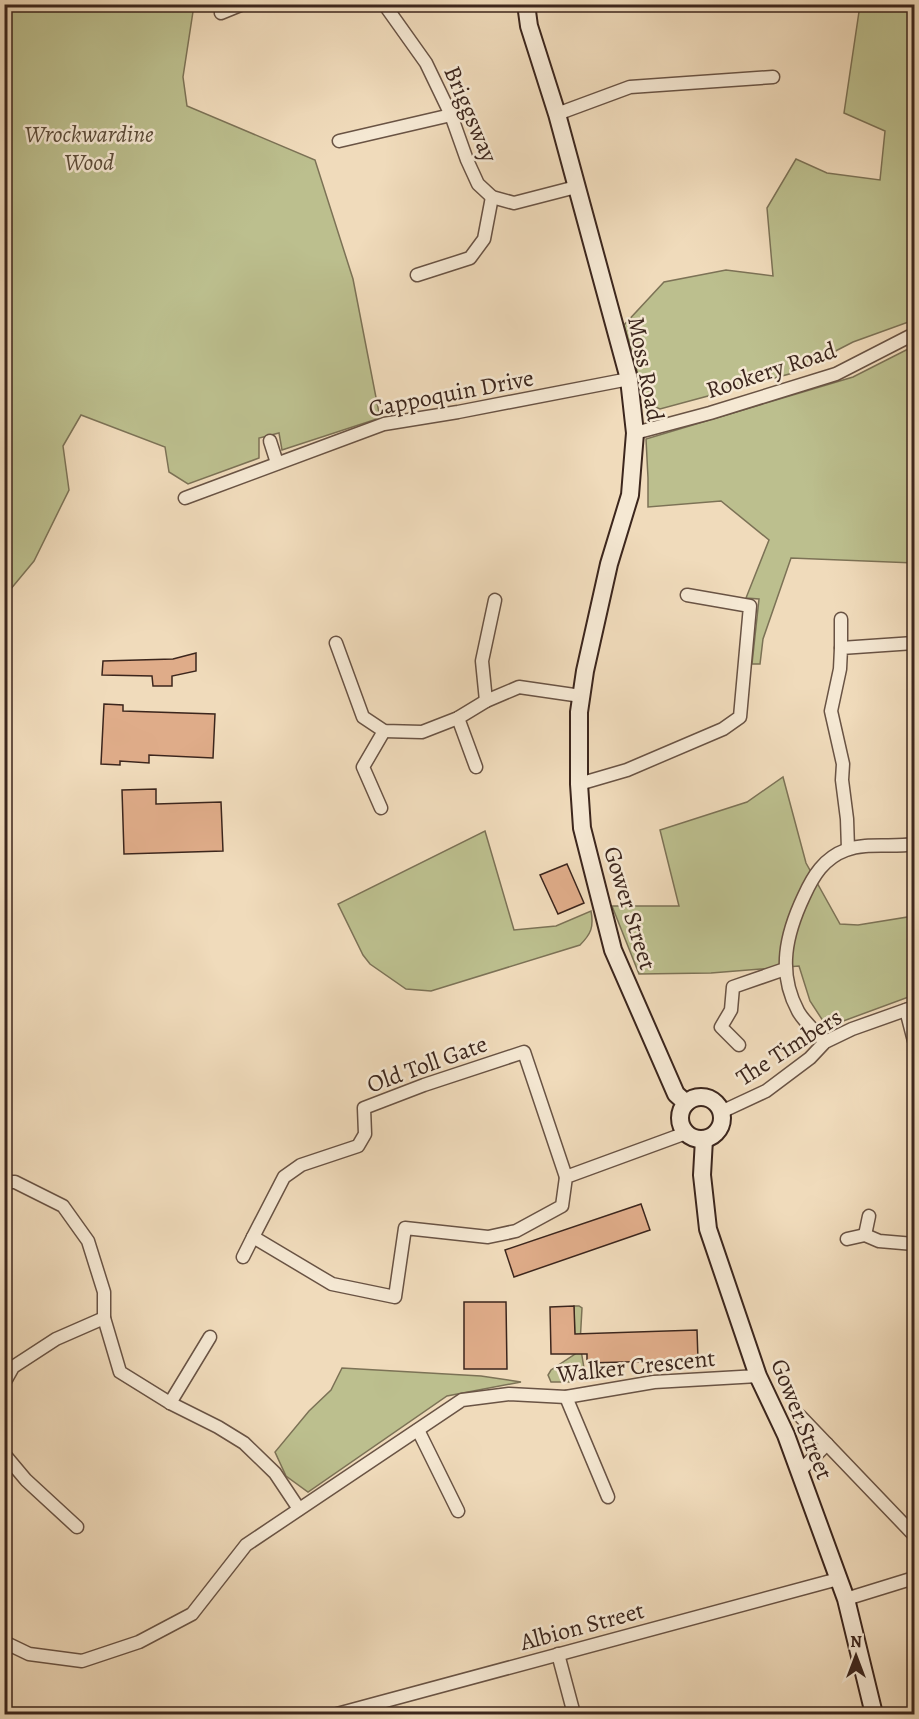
<svg xmlns="http://www.w3.org/2000/svg" width="919" height="1719" viewBox="0 0 919 1719" font-family="Alegreya,serif">
	<style>
		.green { fill: #bcbf8e; stroke: #7c7256; stroke-width: 1.5 }
		.building { fill: #dfac89; stroke: #3c261d; stroke-width: 1.5 }
		.lines { fill: none; stroke-linecap: round; stroke-linejoin: round }
		.street-casing { stroke: #695344; stroke-width: 15 }
		.secondary-casing { stroke: #3c261d; stroke-width: 20 }
		.street { stroke: #f5e8d3; stroke-width: 12 }
		.secondary { stroke: #f5e8d3; stroke-width: 16 }
		.labels { text-anchor: middle; dominant-baseline: central; stroke-width: 5; stroke-linejoin: round; paint-order: stroke }
		.street-label { font-size: 24px; fill: #3c261d; stroke: #f5e8d3 }
		.park-label { font-size: 24px; font-style: italic; fill: #5c4c39; stroke: #f5e8d3 }
	</style>
	<rect width="100%" height="100%" fill="#f0dbbb"/>
	<filter id="stains"><feTurbulence type="fractalNoise" baseFrequency=".00333" numOctaves="4"/><feColorMatrix values="0 0 0 0 .2 0 0 0 0 .09 0 0 0 0 .02 0 0 0 .5 -.17"/></filter>
	<radialGradient id="worn" r=".72"><stop offset=".6" stop-color="#630" stop-opacity="0"/><stop offset="1" stop-color="#630" stop-opacity=".3"/></radialGradient>
	<g class="green">
		<polygon points="5,5 194,5 183,77 187,106 315,160 353,279 380,418 282,450 279,433 259,438 259,458 188,484 169,472 165,447 81,415 63,446 69,490 34,561 5,596"/>
		<polygon points="860,5 914,5 914,320 853,342 793,373 660,409 646,403 624,325 664,282 726,270 773,276 767,208 796,159 827,173 880,180 885,131 844,113"/>
		<polygon points="914,346 914,563 791,558 763,639 760,664 752,664 759,599 746,598 769,540 721,501 648,507 648,478 646,439 853,377"/>
		<polygon points="783,777 806,863 840,924 858,925 914,916 914,995 827,1027 810,1001 799,966 711,973 639,974 612,906 679,906 660,830 747,802"/>
		<path d="M485,831L514,930L556,926L591,911C594,927 591,934 580,945L431,991L406,989L370,964L363,955L338,904Z"/>
		<polygon points="574,1306 579,1306 582,1308 580,1344 584,1368 582,1375 571,1382 551,1382 548,1375 551,1370 575,1354"/>
		<polygon points="342,1368 481,1376 521,1382 447,1396 308,1492 286,1476 275,1452 309,1411 331,1390"/>
	</g>
	<g class="building">
		<polygon points="196,653 196,671 172,676 172,686 153,686 152,676 102,675 103,661 173,659"/>
		<polygon points="104,704 123,705 123,711 215,714 213,758 149,755 149,763 120,761 120,765 101,764"/>
		<polygon points="156,789 156,804 221,802 223,851 124,854 122,790"/>
		<polygon points="567,864 584,903 558,914 540,875"/>
		<polygon points="641,1204 650,1230 514,1277 505,1250"/>
		<polygon points="464,1302 506,1302 507,1369 464,1369"/>
		<polygon points="574,1306 575,1334 697,1330 698,1360 587,1363 587,1354 551,1354 550,1307"/>
	</g>
	<g class="lines">
		<defs>
			<g id="street">
				<polyline points="384,4 426,63 451,115 467,160 478,184 492,197 514,203 576,187"/>
				<polyline points="221,13 243,4"/>
				<polyline points="557,114 630,87 773,77"/>
				<polyline points="339,141 451,115"/>
				<polyline points="417,275 470,258 484,239 492,197"/>
				<polyline points="635,433 710,413 836,374 914,334"/>
				<polyline points="270,441 277,463"/>
				<polyline points="185,498 384,424 458,412 629,379"/>
				<polyline points="841,619 841,648"/>
				<polyline points="336,643 363,717 384,731 422,732 458,718 486,701 519,687 581,696"/>
				<polyline points="486,701 482,661 495,600"/>
				<polyline points="458,718 476,767"/>
				<polyline points="579,784 627,770 723,729 740,717 750,606 687,595"/>
				<polyline points="381,808 363,767 384,731"/>
				<polyline points="848,849 847,819 842,780 843,764 831,711 840,669 841,648 914,643"/>
				<polyline points="906,1010 914,1041"/>
				<path d="M825,1042C817,1033 804,1022 798,1011C777,972 786,934 804,896C813,876 824,858 846,850C867,842 892,848 914,844"/>
				<polyline points="739,1045 721,1027 731,1010 733,987 785,969"/>
				<polyline points="721,1112 766,1091 810,1058 825,1042 852,1029 914,1007"/>
				<polyline points="4,1182 15,1182 63,1206 88,1241 104,1292 104,1318 120,1372 170,1403 218,1427 244,1443 275,1473 299,1509"/>
				<polyline points="865,1235 869,1216"/>
				<polyline points="253,1237 284,1177 301,1165 358,1146 365,1134 364,1108 424,1085 524,1052 566,1177"/>
				<polyline points="847,1239 865,1235 879,1241 914,1244"/>
				<polyline points="243,1257 253,1237 332,1284 395,1297 405,1228 488,1237 516,1231 562,1206 566,1177 686,1133"/>
				<polyline points="4,1383 13,1367 56,1339 104,1318"/>
				<polyline points="566,1397 608,1497"/>
				<polyline points="170,1403 210,1337"/>
				<polyline points="800,1416 914,1535"/>
				<polyline points="418,1430 458,1511"/>
				<polyline points="4,1450 5,1455 26,1480 77,1527"/>
				<polyline points="799,1472 827,1444"/>
				<polyline points="846,1599 914,1578"/>
				<polyline points="4,1642 29,1654 82,1661 139,1642 192,1614 246,1545 462,1400 509,1394 566,1397 654,1382 758,1376"/>
				<polyline points="558,1654 574,1714"/>
				<polyline points="337,1714 838,1579"/>
			</g>
			<g id="secondary">
				<polyline points="526,4 529,26 557,114 629,379 635,433 630,495 609,564 585,671 579,712 579,784 582,828 613,950 676,1094 686,1103"/>
				<circle cx="701" cy="1118" r="21"/>
				<polyline points="704,1139 702,1175 708,1229 758,1376 786,1435 846,1599 874,1714"/>
			</g>
		</defs>
		<use href="#street" class="street-casing"/>
		<use href="#secondary" class="secondary-casing"/>
		<use href="#street" class="street"/>
		<use href="#secondary" class="secondary"/>
	</g>
	<g class="labels">
		<g class="street-label">
			<text transform="translate(471 114) rotate(67)">Briggsway</text>
			<text transform="translate(646 369) rotate(79)">Moss Road</text>
			<text transform="translate(771 370) rotate(-18)">Rookery Road</text>
			<text transform="translate(451 393) rotate(-11)">Cappoquin Drive</text>
			<text transform="translate(630 908) rotate(73)">Gower Street</text>
			<text transform="translate(789 1047) rotate(-33)">The Timbers</text>
			<text transform="translate(427 1064) rotate(-20)">Old Toll Gate</text>
			<text transform="translate(636 1366) rotate(-6)">Walker Crescent</text>
			<text transform="translate(802 1419) rotate(68)">Gower Street</text>
			<text transform="translate(582 1626) rotate(-15)">Albion Street</text>
		</g>
		<g class="park-label">
			<text x="89" y="134">Wrockwardine<tspan x="89" dy="28">Wood</tspan></text>
		</g>
	</g>
	<rect width="919" height="1719" fill="none" stroke="#f0dbbb" stroke-width="24"/>
	<rect x="6" y="6" width="907" height="1707" fill="none" stroke="#3c261d" stroke-width="3"/>
	<rect x="12" y="12" width="895" height="1695" fill="none" stroke="#3c261d" stroke-width="1.5"/>
	<g transform="translate(856 1656)" stroke="#f5e8d3" stroke-width="4.5" paint-order="stroke">
	<path d="M0-4.5L10 22L0 15L-10 22Z" fill="#3c261d"/>
	<text y="-9" font-size="16" font-weight="bold" text-anchor="middle" fill="#3c261d">N</text>
	</g>
	<rect width="100%" height="100%" filter="url(#stains)"/>
	<rect width="100%" height="100%" fill="url(#worn)"/>
</svg>
